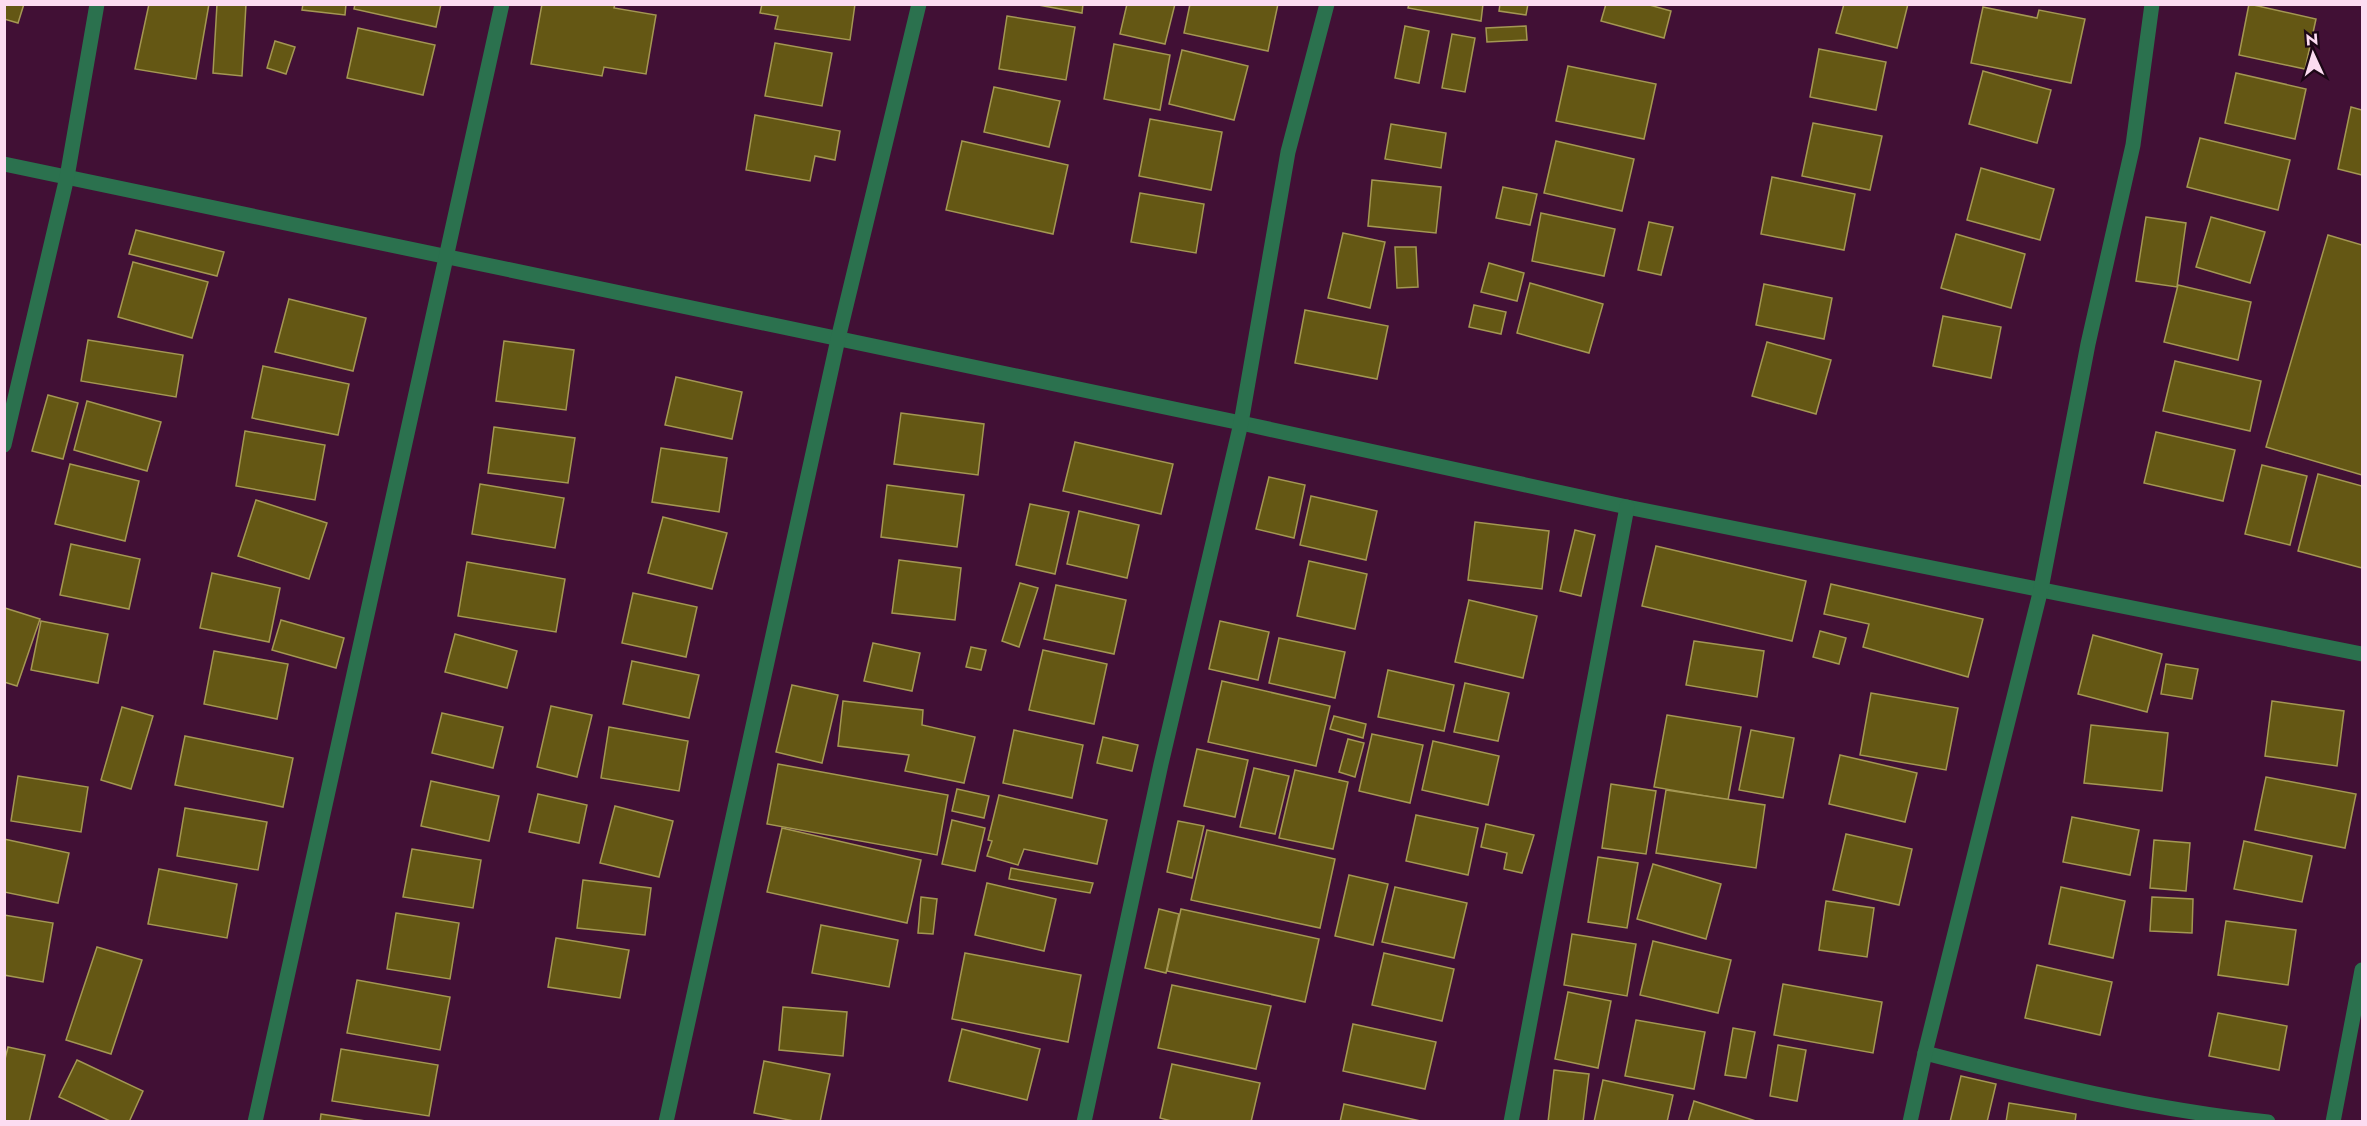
<svg xmlns="http://www.w3.org/2000/svg" width="2367" height="1126" viewBox="0 0 2367 1126" font-family="Jost,sans-serif">
	<style>
		.building { fill: #645714; stroke: #a49753; stroke-width: 1.5 }
		.lines { fill: none; stroke-linecap: round; stroke-linejoin: round }
		.street { stroke: #2b714e; stroke-width: 15 }
	</style>
	<rect width="100%" height="100%" fill="#411035"/>
	<g class="building">
		<polygon points="4,4 24,4 18,23 4,19"/>
		<polygon points="149,4 209,4 196,79 135,69"/>
		<polygon points="217,4 246,4 242,76 213,73"/>
		<polygon points="303,4 346,4 345,15 302,10"/>
		<polygon points="355,4 441,4 436,27 354,9"/>
		<polygon points="542,4 615,4 614,8 656,15 646,74 604,67 602,76 531,64"/>
		<polygon points="762,4 855,4 850,40 775,29 778,16 760,13"/>
		<polygon points="1033,4 1083,4 1082,13"/>
		<polygon points="1127,4 1175,4 1165,44 1120,34"/>
		<polygon points="1190,4 1278,4 1268,51 1184,33"/>
		<polygon points="1409,4 1483,4 1481,21 1408,8"/>
		<polygon points="1500,4 1528,4 1526,15 1499,11"/>
		<polygon points="1606,4 1646,4 1671,11 1664,38 1601,21"/>
		<polygon points="1844,4 1908,4 1897,48 1836,33"/>
		<polygon points="2249,4 2316,19 2305,69 2239,55"/>
		<polygon points="1983,7 2037,18 2039,10 2085,19 2071,83 1971,63"/>
		<polygon points="1007,16 1075,27 1066,80 999,69"/>
		<polygon points="1405,26 1429,31 1419,83 1395,78"/>
		<polygon points="1526,26 1527,40 1487,42 1486,28"/>
		<polygon points="358,28 435,45 423,95 347,78"/>
		<polygon points="1452,34 1475,38 1465,92 1442,88"/>
		<polygon points="275,41 295,47 286,74 267,68"/>
		<polygon points="775,43 832,53 822,106 765,96"/>
		<polygon points="1114,44 1170,55 1160,110 1104,99"/>
		<polygon points="1819,49 1886,62 1876,110 1810,97"/>
		<polygon points="1182,50 1248,66 1234,120 1169,104"/>
		<polygon points="1568,66 1656,84 1644,139 1556,121"/>
		<polygon points="1983,71 2051,90 2037,143 1969,124"/>
		<polygon points="2236,73 2306,89 2295,139 2225,123"/>
		<polygon points="994,87 1060,101 1049,147 984,132"/>
		<polygon points="2351,107 2362,110 2362,175 2338,169"/>
		<polygon points="755,115 840,131 835,160 815,156 810,181 746,170"/>
		<polygon points="1150,119 1222,132 1211,190 1139,176"/>
		<polygon points="1813,123 1882,136 1870,190 1802,176"/>
		<polygon points="1391,124 1446,133 1441,168 1385,159"/>
		<polygon points="2200,138 2290,160 2278,210 2187,187"/>
		<polygon points="962,141 1068,165 1053,234 946,210"/>
		<polygon points="1556,141 1634,159 1622,211 1544,193"/>
		<polygon points="1981,168 2054,189 2040,240 1967,220"/>
		<polygon points="1772,177 1855,194 1844,250 1761,234"/>
		<polygon points="1372,180 1441,187 1436,233 1368,226"/>
		<polygon points="1503,187 1537,194 1530,225 1496,218"/>
		<polygon points="1140,193 1204,204 1196,253 1131,242"/>
		<polygon points="1541,213 1615,229 1604,276 1532,261"/>
		<polygon points="2146,217 2186,223 2177,287 2136,281"/>
		<polygon points="2211,217 2265,232 2250,283 2196,267"/>
		<polygon points="1649,222 1673,227 1661,275 1638,270"/>
		<polygon points="136,230 224,252 217,276 129,254"/>
		<polygon points="1343,233 1385,242 1370,308 1328,298"/>
		<polygon points="1956,234 2025,254 2011,308 1941,288"/>
		<polygon points="2328,235 2362,245 2362,475 2266,447"/>
		<polygon points="1395,247 1416,247 1418,287 1397,288"/>
		<polygon points="133,262 208,282 192,338 118,317"/>
		<polygon points="1489,263 1524,273 1517,301 1481,292"/>
		<polygon points="1530,283 1603,304 1589,353 1517,333"/>
		<polygon points="1764,284 1832,298 1824,339 1756,325"/>
		<polygon points="2178,285 2251,302 2238,360 2164,342"/>
		<polygon points="289,299 366,318 353,371 275,352"/>
		<polygon points="1474,305 1506,312 1501,334 1469,327"/>
		<polygon points="1305,310 1388,326 1377,379 1295,363"/>
		<polygon points="1943,316 2001,327 1991,378 1933,366"/>
		<polygon points="88,340 183,355 176,397 81,381"/>
		<polygon points="504,341 574,350 566,410 496,401"/>
		<polygon points="1767,342 1831,360 1816,414 1752,396"/>
		<polygon points="2175,361 2261,381 2250,431 2163,411"/>
		<polygon points="263,366 349,384 338,435 252,418"/>
		<polygon points="676,377 742,392 732,439 665,425"/>
		<polygon points="48,395 78,403 63,459 32,451"/>
		<polygon points="87,401 161,422 147,471 74,450"/>
		<polygon points="901,413 984,424 978,475 894,464"/>
		<polygon points="494,427 575,438 568,483 488,473"/>
		<polygon points="245,431 325,445 315,500 236,486"/>
		<polygon points="2156,432 2235,450 2223,501 2144,483"/>
		<polygon points="1075,442 1173,464 1161,514 1063,491"/>
		<polygon points="661,448 727,458 719,512 652,502"/>
		<polygon points="70,464 139,481 125,541 55,524"/>
		<polygon points="2262,465 2307,476 2290,545 2245,534"/>
		<polygon points="2318,474 2362,486 2362,568 2298,551"/>
		<polygon points="1269,477 1305,485 1294,538 1256,529"/>
		<polygon points="480,484 564,498 555,548 472,534"/>
		<polygon points="887,485 964,495 957,547 881,537"/>
		<polygon points="1311,496 1377,511 1366,560 1300,545"/>
		<polygon points="256,500 327,523 309,579 238,556"/>
		<polygon points="1030,504 1069,512 1055,574 1016,565"/>
		<polygon points="1079,511 1139,525 1127,578 1067,564"/>
		<polygon points="663,517 727,533 712,589 648,573"/>
		<polygon points="1475,522 1549,531 1542,589 1468,580"/>
		<polygon points="1575,530 1595,535 1581,596 1560,591"/>
		<polygon points="71,544 140,559 129,609 60,595"/>
		<polygon points="1656,546 1806,581 1792,641 1642,606"/>
		<polygon points="899,560 961,568 955,620 892,613"/>
		<polygon points="1309,561 1367,574 1355,629 1297,616"/>
		<polygon points="467,562 565,579 556,632 458,616"/>
		<polygon points="212,573 280,588 269,642 200,628"/>
		<polygon points="1020,583 1038,588 1019,647 1002,641"/>
		<polygon points="1831,584 1983,619 1968,677 1863,647 1869,624 1824,614"/>
		<polygon points="1056,585 1126,600 1114,654 1044,639"/>
		<polygon points="633,593 697,607 686,657 622,643"/>
		<polygon points="1469,600 1537,616 1523,678 1455,662"/>
		<polygon points="5,608 40,619 17,686 4,682"/>
		<polygon points="281,620 344,638 336,668 272,650"/>
		<polygon points="41,621 108,634 98,683 31,670"/>
		<polygon points="1220,621 1269,632 1258,680 1209,669"/>
		<polygon points="1820,631 1846,638 1839,664 1813,657"/>
		<polygon points="455,634 517,651 507,688 445,672"/>
		<polygon points="2093,635 2162,654 2147,712 2078,694"/>
		<polygon points="1279,638 1345,652 1335,698 1269,683"/>
		<polygon points="1694,641 1764,651 1757,697 1686,685"/>
		<polygon points="873,643 920,653 912,691 864,681"/>
		<polygon points="971,647 986,650 981,670 966,667"/>
		<polygon points="1043,650 1107,664 1094,724 1029,710"/>
		<polygon points="214,651 288,664 277,719 204,704"/>
		<polygon points="632,661 699,675 689,718 623,704"/>
		<polygon points="2166,664 2198,669 2192,699 2161,694"/>
		<polygon points="1388,670 1454,685 1444,731 1378,717"/>
		<polygon points="1222,681 1330,706 1316,766 1208,742"/>
		<polygon points="1465,683 1509,693 1498,741 1454,732"/>
		<polygon points="792,685 838,695 822,763 776,752"/>
		<polygon points="1871,693 1958,708 1946,770 1860,755"/>
		<polygon points="843,701 923,710 922,725 975,737 964,783 905,771 909,755 838,746"/>
		<polygon points="2272,701 2344,711 2337,766 2265,756"/>
		<polygon points="551,706 592,715 577,777 537,767"/>
		<polygon points="122,707 153,716 131,789 101,780"/>
		<polygon points="442,713 503,727 493,768 432,753"/>
		<polygon points="1667,715 1741,727 1728,800 1654,787"/>
		<polygon points="1334,716 1366,724 1363,738 1330,729"/>
		<polygon points="2091,725 2168,733 2162,791 2084,783"/>
		<polygon points="609,727 688,741 679,791 601,778"/>
		<polygon points="1014,730 1083,745 1072,798 1003,783"/>
		<polygon points="1751,730 1794,738 1783,798 1739,790"/>
		<polygon points="1372,734 1423,745 1410,803 1359,791"/>
		<polygon points="185,736 293,758 283,807 175,785"/>
		<polygon points="1103,737 1138,745 1132,771 1097,763"/>
		<polygon points="1348,739 1364,743 1355,777 1339,772"/>
		<polygon points="1433,741 1499,756 1488,805 1422,790"/>
		<polygon points="1197,749 1248,760 1235,817 1184,806"/>
		<polygon points="1840,755 1917,773 1905,822 1829,804"/>
		<polygon points="778,764 948,795 937,855 767,824"/>
		<polygon points="1254,768 1289,776 1275,834 1240,827"/>
		<polygon points="1295,770 1348,782 1333,849 1279,838"/>
		<polygon points="18,776 88,787 81,832 11,821"/>
		<polygon points="2266,777 2356,794 2345,848 2255,830"/>
		<polygon points="431,781 499,796 489,841 421,826"/>
		<polygon points="1611,784 1656,791 1646,854 1602,848"/>
		<polygon points="957,789 989,796 984,818 952,811"/>
		<polygon points="1666,790 1765,805 1756,868 1656,853"/>
		<polygon points="538,794 587,805 579,843 529,832"/>
		<polygon points="999,795 1107,820 1097,864 1024,849 1018,865 987,856 992,841 988,840"/>
		<polygon points="615,806 673,821 659,877 600,863"/>
		<polygon points="185,808 267,822 258,870 177,856"/>
		<polygon points="1416,815 1478,828 1468,875 1406,861"/>
		<polygon points="2072,817 2139,830 2130,875 2063,862"/>
		<polygon points="952,820 985,828 975,871 942,864"/>
		<polygon points="1178,821 1204,826 1192,878 1167,872"/>
		<polygon points="1486,824 1534,835 1522,873 1504,869 1507,853 1481,847"/>
		<polygon points="782,828 921,860 907,923 767,892"/>
		<polygon points="1207,830 1335,859 1320,928 1191,900"/>
		<polygon points="1846,834 1912,849 1899,905 1833,890"/>
		<polygon points="4,839 69,853 58,903 4,892"/>
		<polygon points="2154,840 2190,843 2186,891 2150,888"/>
		<polygon points="2244,841 2312,856 2302,902 2234,889"/>
		<polygon points="412,849 481,860 473,908 403,897"/>
		<polygon points="1598,857 1638,863 1627,928 1588,922"/>
		<polygon points="1653,864 1721,884 1706,939 1637,919"/>
		<polygon points="1011,868 1093,883 1090,893 1009,879"/>
		<polygon points="159,869 237,884 227,938 148,924"/>
		<polygon points="1349,875 1388,884 1373,945 1335,936"/>
		<polygon points="583,880 651,888 645,935 577,928"/>
		<polygon points="987,883 1056,899 1044,951 975,935"/>
		<polygon points="1395,887 1467,903 1454,958 1382,942"/>
		<polygon points="2061,887 2125,901 2113,958 2049,944"/>
		<polygon points="921,897 937,899 933,934 918,933"/>
		<polygon points="2152,897 2193,899 2192,933 2150,931"/>
		<polygon points="1826,901 1874,908 1867,957 1819,950"/>
		<polygon points="1159,909 1179,914 1166,973 1145,968"/>
		<polygon points="1181,909 1319,939 1305,1002 1167,971"/>
		<polygon points="396,913 459,923 450,979 387,969"/>
		<polygon points="4,915 53,923 43,982 4,975"/>
		<polygon points="2226,921 2296,930 2288,985 2218,975"/>
		<polygon points="821,925 898,940 889,987 812,973"/>
		<polygon points="1572,934 1636,944 1627,996 1564,985"/>
		<polygon points="556,938 629,950 620,998 548,987"/>
		<polygon points="1653,941 1731,960 1718,1013 1640,995"/>
		<polygon points="97,947 142,960 111,1054 66,1040"/>
		<polygon points="965,953 1081,975 1068,1042 952,1019"/>
		<polygon points="1384,953 1454,969 1442,1021 1372,1005"/>
		<polygon points="2037,965 2112,982 2100,1035 2025,1018"/>
		<polygon points="357,980 450,997 440,1050 347,1033"/>
		<polygon points="1783,984 1882,1002 1873,1053 1774,1035"/>
		<polygon points="1172,985 1271,1006 1256,1069 1158,1048"/>
		<polygon points="1568,992 1611,1001 1598,1068 1555,1059"/>
		<polygon points="783,1007 847,1012 843,1056 779,1050"/>
		<polygon points="2218,1013 2287,1026 2279,1070 2209,1056"/>
		<polygon points="1636,1020 1705,1032 1694,1089 1625,1076"/>
		<polygon points="1353,1024 1436,1042 1425,1089 1343,1071"/>
		<polygon points="1733,1028 1755,1032 1746,1078 1725,1075"/>
		<polygon points="962,1029 1040,1049 1027,1100 949,1081"/>
		<polygon points="1778,1045 1806,1050 1797,1101 1770,1096"/>
		<polygon points="8,1047 45,1055 29,1122 4,1122 4,1063"/>
		<polygon points="341,1049 438,1065 429,1116 332,1101"/>
		<polygon points="77,1060 143,1091 129,1122 112,1122 59,1097"/>
		<polygon points="764,1061 830,1074 820,1122 799,1122 754,1113"/>
		<polygon points="1172,1064 1260,1083 1251,1122 1175,1122 1160,1118"/>
		<polygon points="1554,1070 1589,1074 1583,1122 1548,1122"/>
		<polygon points="1961,1076 1996,1084 1987,1122 1950,1122"/>
		<polygon points="1603,1080 1673,1095 1667,1122 1594,1122"/>
		<polygon points="1694,1101 1756,1121 1756,1122 1688,1122"/>
		<polygon points="2009,1103 2076,1114 2075,1122 2006,1122"/>
		<polygon points="1344,1104 1425,1122 1340,1122"/>
		<polygon points="321,1114 372,1122 320,1122"/>
	</g>
	<g class="lines">
		<g class="street">
			<polyline points="4,164 1241,423 1627,507 2362,654"/>
			<polyline points="4,445 67,177 97,4"/>
			<path d="M1925,1053C2038,1082 2152,1110 2268,1122"/>
			<polyline points="255,1122 502,4"/>
			<polyline points="666,1122 838,339 919,4"/>
			<polyline points="1084,1122 1161,764 1241,423 1288,152 1327,4"/>
			<polyline points="1511,1122 1627,507"/>
			<polyline points="1910,1122 1925,1053 2041,589 2088,344 2133,145 2152,4"/>
			<polyline points="2333,1122 2362,970"/>
		</g>
	</g>
	<rect width="2367" height="1126" fill="none" stroke="#fcdcf1" stroke-width="12"/>
	<g transform="translate(2313 54) rotate(356)" stroke="#1c0716" stroke-width="4.5" paint-order="stroke">
	<path d="M0-4.5L10 22L0 15L-10 22Z" fill="#fcdcf1"/>
	<text y="-9" font-size="16" font-weight="bold" text-anchor="middle" fill="#fcdcf1">N</text>
	</g>
</svg>
